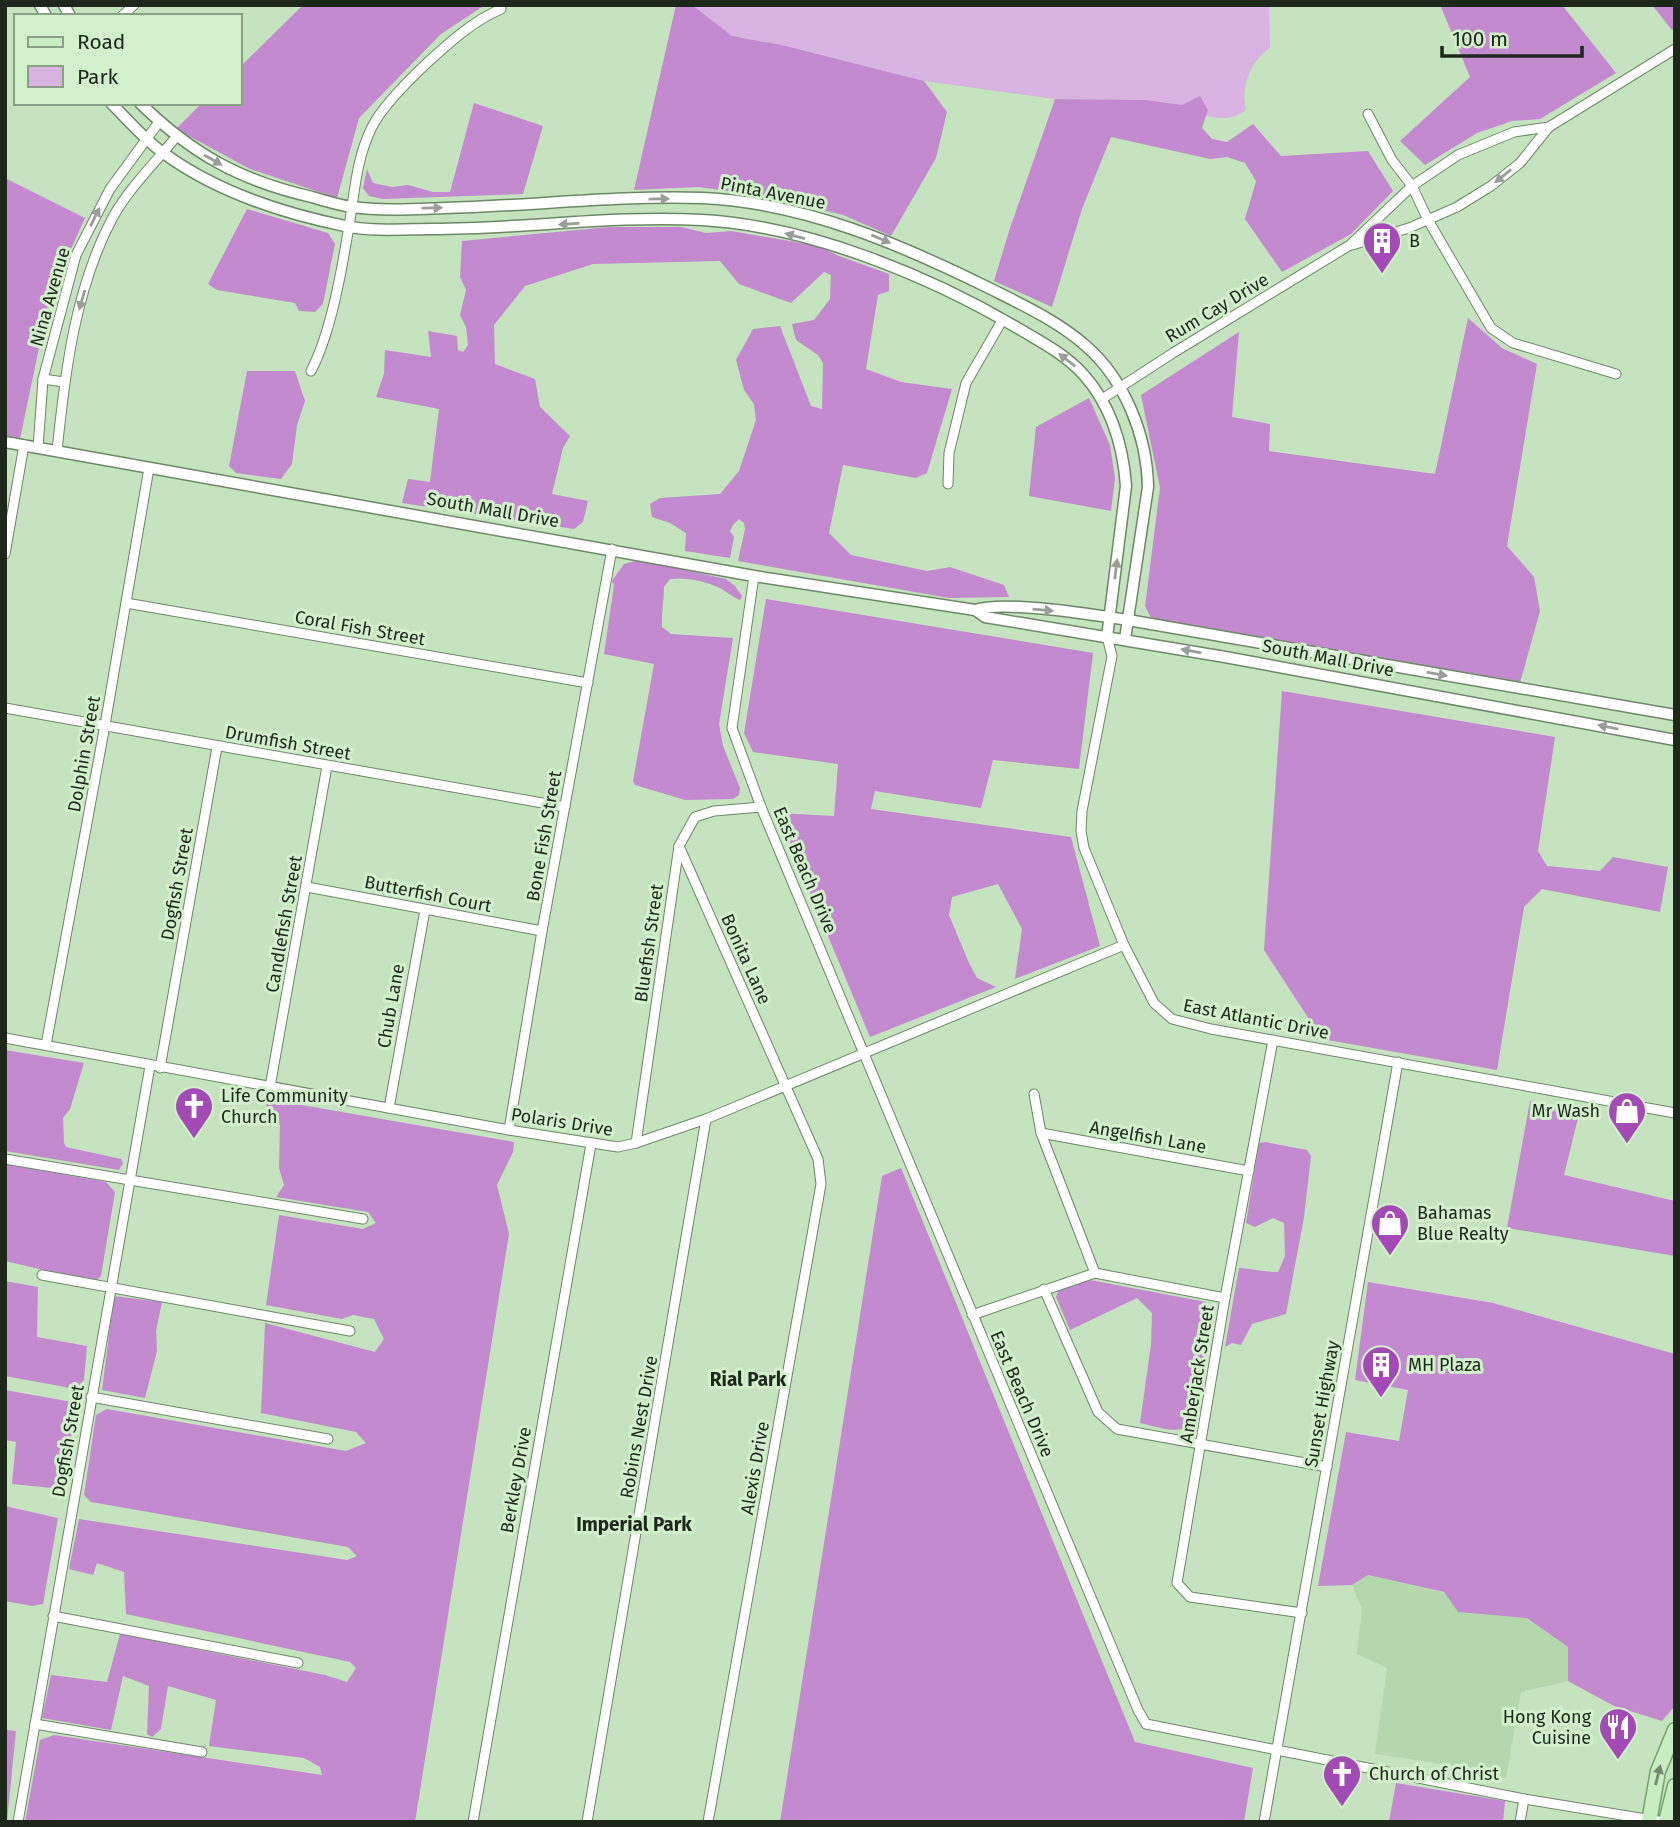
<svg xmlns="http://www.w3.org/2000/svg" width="1680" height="1827" viewBox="0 0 1680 1827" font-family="'Fira Sans',sans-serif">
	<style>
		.built { fill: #b4d7ad }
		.green { fill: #d9b3e1 }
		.forest { fill: #c48ad0 }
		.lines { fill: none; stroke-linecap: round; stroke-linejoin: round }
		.minor-casing { stroke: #6c8866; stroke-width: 11 }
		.tertiary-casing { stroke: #6c8866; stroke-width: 13 }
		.primary-casing { stroke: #75a06d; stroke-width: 17 }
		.minor { stroke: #fff; stroke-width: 9 }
		.tertiary { stroke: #fff; stroke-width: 10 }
		.primary { stroke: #c9edc2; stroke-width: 14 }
		.oneway { fill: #999e98 }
		.oneway2 { fill: #738a6e }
		.labels { text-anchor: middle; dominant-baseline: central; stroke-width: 6; stroke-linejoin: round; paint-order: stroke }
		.street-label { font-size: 18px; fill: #1d281b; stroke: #d1f0cb }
		.poi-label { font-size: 18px; fill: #1d281b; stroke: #d1f0cb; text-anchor: start }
		.neighbourhood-label { font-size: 19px; font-weight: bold; fill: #1d281b; stroke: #d1f0cb }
	</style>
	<rect width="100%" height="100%" fill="#c4e3be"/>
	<polygon class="built" points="1368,1575 1444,1593 1458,1612 1527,1618 1568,1647 1568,1681 1521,1692 1506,1778 1450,1765 1375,1754 1387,1668 1357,1654 1362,1608 1352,1585"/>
	<path class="green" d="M692,5H1269L1270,48C1251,61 1240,87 1246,110C1233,120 1221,119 1206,116L1208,110L1145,100L1055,99L924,81L786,46L731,36Z"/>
	<g class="forest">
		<polygon points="303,5 485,5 441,34 359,118 337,198 250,169 176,129 202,103 240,103 240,67"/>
		<polygon points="676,5 692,5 732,36 786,46 924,81 947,112 936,158 891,236 843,215 761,196 699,187 634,190"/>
		<polygon points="1444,5 1562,5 1616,73 1540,119 1512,121 1477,133 1425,165 1400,141 1470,77 1441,7"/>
		<polygon points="1652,5 1675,5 1675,28 1672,30"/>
		<polygon points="1200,96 1208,110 1202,128 1212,139 1227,142 1253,124 1281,156 1368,151 1393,191 1351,234 1282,272 1245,219 1256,181 1245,163 1227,157 1210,159 1111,137 1082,209 1052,307 994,281 1009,231 1055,99 1145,100 1182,105"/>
		<polygon points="474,103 543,126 523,194 383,199 369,196 363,188 367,169 373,183 392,187 408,185 433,192 450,192"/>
		<polygon points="5,178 85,218 50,295 20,439 5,436"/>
		<polygon points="247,209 328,233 335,244 323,304 315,312 299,311 295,303 217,290 208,284"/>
		<polygon points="609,227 681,227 706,233 731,231 818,246 839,256 889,274 889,291 878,295 866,369 901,382 952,389 927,473 916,478 843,465 829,533 851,555 927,571 950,567 1004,585 1009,597 949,598 738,561 745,529 744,523 739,519 733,525 730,531 734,537 730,558 685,551 686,533 670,523 652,517 650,504 660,498 720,494 739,471 756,420 754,404 744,390 736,360 753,329 780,326 811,406 822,409 823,363 818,355 796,340 792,324 814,320 830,299 831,275 824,272 791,303 739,284 720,261 593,264 525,286 494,325 495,364 535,379 540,407 570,436 563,448 552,494 588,501 583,522 574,529 402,503 408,479 430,482 439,409 376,397 384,374 385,350 431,357 428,331 457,336 458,350 463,352 468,345 466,327 460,315 466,290 460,277 462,241"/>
		<polygon points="1468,318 1502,348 1537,364 1507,546 1534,577 1540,611 1520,683 1152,620 1145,606 1160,488 1141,395 1239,332 1232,417 1270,424 1269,451 1435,474"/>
		<polygon points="247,371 295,371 305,401 297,425 292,464 281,479 236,473 229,466"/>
		<polygon points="1089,398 1110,445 1115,478 1111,511 1029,496 1036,427"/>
		<path d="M639,560L726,579L735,586L742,596L740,600C733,597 727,592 720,588C705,581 686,577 670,579L664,587C664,601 661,614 662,627L671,634L733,638L719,724L723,746L740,788L739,795L733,799L685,800L635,785L633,781L654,664L604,654L614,585L612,581L624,564Z"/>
		<polygon points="766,599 1093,653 1079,769 993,760 981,808 875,791 871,809 1071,837 1100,946 1015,979 1022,929 998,884 952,897 949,915 969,963 977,978 996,987 870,1037 777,813 834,816 838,764 753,752 744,733"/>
		<polygon points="1282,691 1555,737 1538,851 1547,866 1600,871 1613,857 1668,867 1660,912 1542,889 1524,907 1497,1070 1322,1039 1264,950"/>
		<polygon points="5,1050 84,1063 70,1109 63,1118 64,1143 66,1147 121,1159 123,1163 119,1170 5,1151"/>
		<polygon points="267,1099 514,1142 513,1152 497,1185 509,1234 415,1822 25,1822 40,1740 54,1735 322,1775 320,1767 304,1758 209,1746 216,1700 168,1686 161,1729 152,1737 147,1734 149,1686 123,1676 111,1730 42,1718 51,1675 107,1682 120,1634 325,1675 347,1682 356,1668 350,1662 126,1614 124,1572 97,1563 93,1575 69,1569 79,1519 347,1560 357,1556 348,1547 91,1502 84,1495 96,1415 107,1409 346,1451 366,1443 356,1432 261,1413 265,1323 375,1352 384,1339 374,1319 353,1315 342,1319 266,1305 279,1215 363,1229 376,1223 368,1212 276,1197 284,1185 279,1168 280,1123 266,1111"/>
		<polygon points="1530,1101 1580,1110 1564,1175 1675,1201 1675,1256 1507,1228"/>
		<path d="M1265,1142L1307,1150L1311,1156L1304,1217L1286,1314L1252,1324L1241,1345L1232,1343L1225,1347L1239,1268C1253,1269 1264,1272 1278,1272L1285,1256L1284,1223L1273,1218L1255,1227L1246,1223L1259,1143Z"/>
		<polygon points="5,1164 106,1182 115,1192 101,1276 95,1282 5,1261"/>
		<polygon points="901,1168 1135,1742 1253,1768 1244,1822 780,1822 882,1176"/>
		<path d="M1090,1280L1206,1302L1211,1317L1194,1423C1178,1436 1158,1427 1140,1423L1151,1345L1152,1313L1137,1298L1070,1330L1056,1297L1060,1286Z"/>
		<polygon points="5,1281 38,1287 37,1337 87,1346 84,1380 76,1389 5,1376"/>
		<polygon points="1368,1282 1493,1303 1675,1354 1675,1706 1662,1721 1614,1706 1568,1681 1568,1647 1527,1618 1458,1612 1444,1592 1368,1575 1352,1585 1318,1586 1346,1432 1399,1441 1408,1390 1355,1380"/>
		<polygon points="114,1296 162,1302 156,1331 157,1351 145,1398 102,1390"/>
		<polygon points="5,1390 72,1402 76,1410 62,1489 12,1484 16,1442 5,1440"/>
		<polygon points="5,1506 58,1518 43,1604 32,1606 5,1601"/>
		<polygon points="5,1730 16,1731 7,1821 5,1822"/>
		<polygon points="1396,1783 1505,1801 1503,1822 1389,1822"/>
	</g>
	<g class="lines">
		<defs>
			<g id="minor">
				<polyline points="122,16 134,5"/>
				<polyline points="1368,114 1392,160 1412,186 1428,220 1491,328 1513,343 1616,374"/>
				<polyline points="1352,245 1409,228 1457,207 1491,186 1520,163 1549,127 1675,49"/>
				<path d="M311,371C331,333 342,269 349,226C355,191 356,159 372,127C382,107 411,78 428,62C450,42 473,21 501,9"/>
				<polyline points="43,379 64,382"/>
				<polyline points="1102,399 1173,353 1350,245 1412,186 1458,155 1514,132 1549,127"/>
				<polyline points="38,448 43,379 76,255 110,189 159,122"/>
				<path d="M57,451C65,372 75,288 113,217C129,188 155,163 176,137"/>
				<polyline points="948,484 949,453 966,383 1003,319"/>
				<polyline points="5,554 24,445"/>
				<polyline points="754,576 732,728 761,807 1138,1710 1146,1724 1524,1799 1664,1822"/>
				<polyline points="126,603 588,683"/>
				<polyline points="1107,637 1112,656 1082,811 1081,831 1084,848 1124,945 1154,1003 1172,1019 1211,1029 1675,1113"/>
				<polyline points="5,708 565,807"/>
				<polyline points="679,846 818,1159 821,1184 708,1822"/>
				<polyline points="307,887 542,931"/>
				<polyline points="5,1038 509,1130 618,1147 636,1143 706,1119 1124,945"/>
				<polyline points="1273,1040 1225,1298 1177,1583 1190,1597 1302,1613"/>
				<polyline points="46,1045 105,725 149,468"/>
				<polyline points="160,1068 217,747"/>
				<polyline points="270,1087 327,766"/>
				<polyline points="1034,1094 1041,1133 1095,1273"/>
				<polyline points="389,1108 425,910"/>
				<polyline points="509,1130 542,931 612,549"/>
				<polyline points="1041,1133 1249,1171"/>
				<polyline points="636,1143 679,846 695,817 714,811 761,807"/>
				<polyline points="5,1159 363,1219"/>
				<polyline points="42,1275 350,1331"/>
				<polyline points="1044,1289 1098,1412 1117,1429 1327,1467"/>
				<polyline points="972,1315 1095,1273 1225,1298"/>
				<polyline points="91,1397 328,1439"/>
				<polyline points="53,1616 298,1663"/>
				<polyline points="35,1724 202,1752"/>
				<polyline points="18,1822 150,1066"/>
				<polyline points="473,1822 591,1144"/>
				<polyline points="587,1822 706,1119"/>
				<polyline points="1264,1822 1398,1062"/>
				<polyline points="1520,1822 1524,1799"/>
			</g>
			<g id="tertiary">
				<polyline points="40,5 46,16"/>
				<polyline points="64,5 70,16"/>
				<path d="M111,103C128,120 143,138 162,152C216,192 281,213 345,226C373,232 405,229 433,229C523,229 613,215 702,220C809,226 930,276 1021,330C1043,343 1066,355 1083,374C1111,405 1123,445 1126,486L1107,637"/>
				<path d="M140,103C192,154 241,181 312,197C325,201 338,205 352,207C382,211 415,209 445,208C531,206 617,195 703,198C805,203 900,244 991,289C1023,305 1059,322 1086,346C1125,380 1147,436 1148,487L1125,639"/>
				<polyline points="5,442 754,576 975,610 985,617 1225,657 1675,740"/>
				<path d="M975,610C1005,600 1094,615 1128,620L1675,715"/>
			</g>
			<g id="primary">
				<polyline points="1649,1822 1658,1771 1675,1730"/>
				<polyline points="1666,1822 1675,1786"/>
			</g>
		</defs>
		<use href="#minor" class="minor-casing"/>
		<use href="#tertiary" class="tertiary-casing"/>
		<use href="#primary" class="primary-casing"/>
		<use href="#minor" class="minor"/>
		<use href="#tertiary" class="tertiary"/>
		<use href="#primary" class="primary"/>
	</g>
	<defs><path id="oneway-solid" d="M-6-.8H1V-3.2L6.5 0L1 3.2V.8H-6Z" transform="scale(1.75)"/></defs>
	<g class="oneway">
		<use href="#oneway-solid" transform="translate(213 160) rotate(29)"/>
		<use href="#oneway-solid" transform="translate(1503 176) rotate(141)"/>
		<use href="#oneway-solid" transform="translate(659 199) rotate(-1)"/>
		<use href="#oneway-solid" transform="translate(432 208) rotate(-1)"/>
		<use href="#oneway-solid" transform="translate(95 217) rotate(-64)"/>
		<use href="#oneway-solid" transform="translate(569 224) rotate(176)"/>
		<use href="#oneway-solid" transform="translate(795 236) rotate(-165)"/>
		<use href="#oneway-solid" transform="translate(881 239) rotate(23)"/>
		<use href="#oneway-solid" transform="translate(82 300) rotate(106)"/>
		<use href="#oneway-solid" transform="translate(1067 360) rotate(-142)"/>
		<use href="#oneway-solid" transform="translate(1116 569) rotate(-83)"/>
		<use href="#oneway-solid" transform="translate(1043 610) rotate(5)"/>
		<use href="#oneway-solid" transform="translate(1191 651) rotate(-170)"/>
		<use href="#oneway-solid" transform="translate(1437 674) rotate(10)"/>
		<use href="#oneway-solid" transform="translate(1608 727) rotate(-169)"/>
	</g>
	<use class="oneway2" href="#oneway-solid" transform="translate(1658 1775) rotate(-76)"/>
	<defs>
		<symbol id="building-pin" viewBox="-11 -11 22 30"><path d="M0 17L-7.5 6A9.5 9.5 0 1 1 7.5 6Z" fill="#a34ab6" stroke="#d1f0cb"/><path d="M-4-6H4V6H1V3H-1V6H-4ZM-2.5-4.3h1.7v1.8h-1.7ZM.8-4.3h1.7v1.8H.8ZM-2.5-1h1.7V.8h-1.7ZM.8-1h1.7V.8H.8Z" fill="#fff"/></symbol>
		<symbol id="church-pin" viewBox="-11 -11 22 30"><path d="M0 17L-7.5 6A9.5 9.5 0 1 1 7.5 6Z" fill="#a34ab6" stroke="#d1f0cb"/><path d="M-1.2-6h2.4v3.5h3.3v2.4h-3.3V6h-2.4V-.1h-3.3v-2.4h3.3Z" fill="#fff"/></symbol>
		<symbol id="shop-pin" viewBox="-11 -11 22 30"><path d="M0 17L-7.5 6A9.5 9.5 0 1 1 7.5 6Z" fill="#a34ab6" stroke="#d1f0cb"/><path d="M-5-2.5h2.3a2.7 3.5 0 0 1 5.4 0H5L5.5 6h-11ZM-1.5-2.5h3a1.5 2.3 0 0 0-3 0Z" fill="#fff"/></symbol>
		<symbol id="restaurant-pin" viewBox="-11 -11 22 30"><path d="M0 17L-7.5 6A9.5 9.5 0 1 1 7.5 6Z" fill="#a34ab6" stroke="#d1f0cb"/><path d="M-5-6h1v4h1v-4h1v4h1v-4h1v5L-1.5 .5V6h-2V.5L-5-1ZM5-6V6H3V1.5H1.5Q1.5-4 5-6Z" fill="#fff"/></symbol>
	</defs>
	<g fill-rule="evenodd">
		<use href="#building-pin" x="1360" y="219" width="44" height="60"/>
		<use href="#church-pin" x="172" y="1084" width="44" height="60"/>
		<use href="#shop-pin" x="1605" y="1089" width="44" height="60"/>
		<use href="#shop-pin" x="1368" y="1201" width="44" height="60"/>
		<use href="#building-pin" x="1359" y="1343" width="44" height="60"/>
		<use href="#restaurant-pin" x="1596" y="1705" width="44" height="60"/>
		<use href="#church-pin" x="1320" y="1752" width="44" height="60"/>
	</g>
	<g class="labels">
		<g class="street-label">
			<text transform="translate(773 193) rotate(11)">Pinta Avenue</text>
			<text transform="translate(50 297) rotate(-74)">Nina Avenue</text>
			<text transform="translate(1217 308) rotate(-31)">Rum Cay Drive</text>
			<text transform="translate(493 510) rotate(10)">South Mall Drive</text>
			<text transform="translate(360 628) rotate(10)">Coral Fish Street</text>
			<text transform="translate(1328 658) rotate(11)">South Mall Drive</text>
			<text transform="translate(288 743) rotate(10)">Drumfish Street</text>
			<text transform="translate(84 754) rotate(-80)">Dolphin Street</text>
			<text transform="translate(544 836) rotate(-80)">Bone Fish Street</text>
			<text transform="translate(805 870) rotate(67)">East Beach Drive</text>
			<text transform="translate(177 884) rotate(-80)">Dogfish Street</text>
			<text transform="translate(428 894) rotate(11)">Butterfish Court</text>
			<text transform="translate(284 924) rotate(-80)">Candlefish Street</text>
			<text transform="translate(649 943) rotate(-82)">Bluefish Street</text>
			<text transform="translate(746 959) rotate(66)">Bonita Lane</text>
			<text transform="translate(391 1006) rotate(-80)">Chub Lane</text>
			<text transform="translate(1256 1019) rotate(11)">East Atlantic Drive</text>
			<text transform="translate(562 1122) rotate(9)">Polaris Drive</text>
			<text transform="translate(1148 1137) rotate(10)">Angelfish Lane</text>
			<text transform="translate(1197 1374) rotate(-81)">Amberjack Street</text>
			<text transform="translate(1022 1394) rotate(67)">East Beach Drive</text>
			<text transform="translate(1322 1404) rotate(-80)">Sunset Highway</text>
			<text transform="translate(639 1427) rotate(-80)">Robins Nest Drive</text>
			<text transform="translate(68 1441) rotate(-80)">Dogfish Street</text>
			<text transform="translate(755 1468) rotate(-80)">Alexis Drive</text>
			<text transform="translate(516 1480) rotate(-80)">Berkley Drive</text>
		</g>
		<g class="poi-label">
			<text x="1409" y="241">B</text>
			<text x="221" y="1096">Life Community<tspan x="221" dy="21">Church</tspan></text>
			<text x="1600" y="1111" text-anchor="end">Mr Wash</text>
			<text x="1417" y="1213">Bahamas<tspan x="1417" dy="21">Blue Realty</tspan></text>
			<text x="1408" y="1365">MH Plaza</text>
			<text x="1591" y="1717" text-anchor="end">Hong Kong<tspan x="1591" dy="21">Cuisine</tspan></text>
			<text x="1369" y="1774">Church of Christ</text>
		</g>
		<g class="neighbourhood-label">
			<text x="748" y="1379">Rial Park</text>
			<text x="634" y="1524">Imperial Park</text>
		</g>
	</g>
	<rect width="1680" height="1827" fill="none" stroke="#1d281b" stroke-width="14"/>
	<rect x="14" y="14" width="228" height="91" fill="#d1f0cb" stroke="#89a085" stroke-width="2"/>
	<rect x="28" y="37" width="35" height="10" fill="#c9edc2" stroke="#89a085" stroke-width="2"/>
	<text x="77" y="49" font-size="21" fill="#1d281b">Road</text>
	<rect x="28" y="66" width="35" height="21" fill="#d9b3e1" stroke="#89a085" stroke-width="2"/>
	<text x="77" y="84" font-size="21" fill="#1d281b">Park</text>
	<path d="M1442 46v10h140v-10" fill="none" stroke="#1d281b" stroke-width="3.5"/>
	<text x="1452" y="46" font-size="21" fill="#1d281b" stroke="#d1f0cb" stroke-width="5" paint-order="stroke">100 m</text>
</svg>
